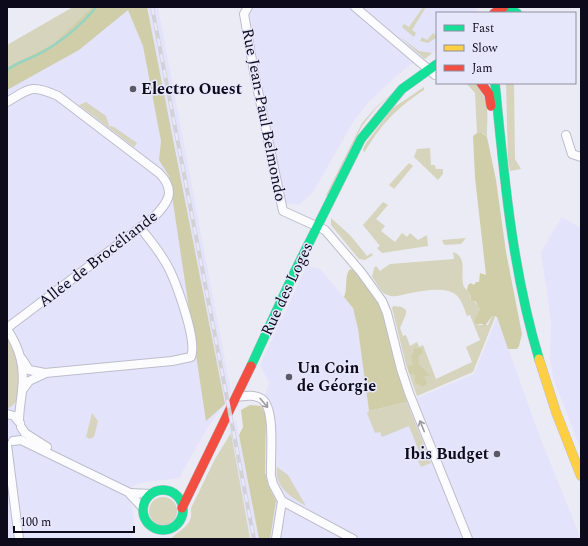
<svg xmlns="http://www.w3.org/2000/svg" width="588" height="546" viewBox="0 0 588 546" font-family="Spectral,serif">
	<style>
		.built { fill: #e3e3fb }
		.green { fill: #d6d4bc }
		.forest { fill: #d0cea9 }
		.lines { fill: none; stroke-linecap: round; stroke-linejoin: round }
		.stream { stroke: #96d4bf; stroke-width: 2.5 }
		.street-casing { stroke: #bdbdcb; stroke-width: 10 }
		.fast-casing { stroke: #bdbdcb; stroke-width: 10 }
		.slow-casing { stroke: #bdbdcb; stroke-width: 10 }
		.jam-casing { stroke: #bdbdcb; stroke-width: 10 }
		.street { stroke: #fcfcfe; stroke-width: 8 }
		.fast { stroke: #16e098; stroke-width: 9 }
		.slow { stroke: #ffcf43; stroke-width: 9 }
		.jam { stroke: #f24e42; stroke-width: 9 }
		.rail-casing { stroke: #d2d2d6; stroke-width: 4 }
		.rail { stroke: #e7e7fb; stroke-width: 2.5; stroke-dasharray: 8; stroke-linecap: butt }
		.oneway { stroke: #9c9ba3 }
		.poi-dot { fill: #5a5968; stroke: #e7e7fb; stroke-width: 1.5 }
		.labels { text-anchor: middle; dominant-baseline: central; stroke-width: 3; stroke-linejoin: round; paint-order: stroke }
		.poi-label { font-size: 16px; font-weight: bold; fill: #0c0a1b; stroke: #e7e7fb; text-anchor: start }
		.street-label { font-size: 16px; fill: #0c0a1b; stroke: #e7e7fb }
	</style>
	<rect width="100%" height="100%" fill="#ebebf6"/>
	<g class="built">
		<polygon points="112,7 158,7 231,392 225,404 209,425 179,478 140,483 125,490 131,502 134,522 132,539 7,539 7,88"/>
		<polygon points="241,7 477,7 476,13 437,13 437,50 425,59 411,64 394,78 366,105 353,122 313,192 299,205 284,203 247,14"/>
		<polygon points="562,217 581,228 581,450 553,378 550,356 551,322 541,252"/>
		<polygon points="307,265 321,270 353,308 358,329 369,411 407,402 474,374 497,317 541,440 581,539 270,539 276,501 268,485 265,472 266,449 263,408 261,406 269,383 260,365"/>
		<polygon points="236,419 259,539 250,539 229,429"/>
	</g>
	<g class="green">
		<polygon points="73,7 92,7 53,44 7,67 7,45"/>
		<polygon points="423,7 426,7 412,30 416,33 414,37 402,27 404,24 409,27"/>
		<polygon points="433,33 437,37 428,43 420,41 422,37 427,40"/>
		<polygon points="399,36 419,51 432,53 425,59"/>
		<path d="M466,83H475C491,101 487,115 487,137L483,133H477L475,93Z"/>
		<polygon points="506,83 514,83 515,159 521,169 510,171 508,160"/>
		<polygon points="402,85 376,108 362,126 327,196 326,195 362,123 376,107"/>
		<path d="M424,87V90C397,108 381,124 364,153L363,149L366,143L393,108Z"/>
		<polygon points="86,102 106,116 109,126 114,127 137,143 134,147 79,105"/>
		<polygon points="430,148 431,165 435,165 436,169 443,169 443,174 438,180 414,157 417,149"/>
		<polygon points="409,163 413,166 394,189 389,185"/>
		<polygon points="383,202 388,205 376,219 385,226 381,231 395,242 402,233 407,237 410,233 418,240 427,235 428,246 382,253 377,248 380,246 363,225"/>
		<polygon points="331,218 350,235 367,256 371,253 373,255 365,260 359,259 331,225"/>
		<polygon points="466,238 461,244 445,245 443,243 442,240"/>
		<path d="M453,252C469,258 459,275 464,287C465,288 469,292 470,294V298L480,307L478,325H488L492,316L495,317L473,372L417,396L406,365L392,308L393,306L402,307L406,310V314L400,328L403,336L406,335L410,346L417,342L419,347L423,345L436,379L472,362L466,347L480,340L470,315L467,316C464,309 462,299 455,294C444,286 419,291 406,294C399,296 393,298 385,294C380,291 376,282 372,277L374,268L376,266L380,271L390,264L454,259Z"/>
		<path d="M7,338C17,355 32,397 7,409Z"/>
		<polygon points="407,402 431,463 421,467 418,461 422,459 409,426 382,437 380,432 375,433 367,413 369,411"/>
		<polygon points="92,413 98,421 94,437 90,439 86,437"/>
		<path d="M231,433L250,539H171C182,527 193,527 191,508L215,459Z"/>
		<path d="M277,467L288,475L306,506C291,497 274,487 277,467Z"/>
		<circle cx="163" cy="511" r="14"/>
	</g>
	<g class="forest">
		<polygon points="92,7 147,7 225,404 206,421 169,176 159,160 161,141 143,46 128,10 79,50 7,90 7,67 53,44"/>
		<polygon points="477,133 482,133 487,137 496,180 506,252 522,334 519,346 517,349 508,349 497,317 492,316 485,326 482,324 476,324 474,321 480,309 476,302 471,300 470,294 467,290 468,285 471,283 474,285 476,282 479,282 480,273 486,275 475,178 473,136"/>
		<path d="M350,269L355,271L375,295L383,314L407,402L369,411L358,329L353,308L344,297C348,288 344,276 350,269Z"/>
		<polygon points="421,348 423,352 418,357 419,364 430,376 424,376 427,384 423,387 415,382 415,375 409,373 408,366 413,365 411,356 414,352 413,349"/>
		<polygon points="250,405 261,406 266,416 265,472 268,485 276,501 270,539 259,539 239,435 243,427 241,410"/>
	</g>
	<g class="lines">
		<path class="stream" d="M7,70C17,62 30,59 41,53C62,41 81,26 96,7"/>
		<defs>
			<g id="street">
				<polyline points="248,7 244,14 254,72 283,211 325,230 361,272 382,301 387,313 401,369 409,393 468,539"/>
				<polyline points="355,7 435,75"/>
				<path d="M7,102C30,88 32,84 58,96L159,173C177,191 168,203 153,218L7,328"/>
				<polyline points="566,135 572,154 581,157"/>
				<path d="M7,329C20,349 25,367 22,391C21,401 19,411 19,421"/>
				<path d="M22,359L29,370L45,373L172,361L191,357C198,340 174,275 164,260C157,248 148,238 140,227"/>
				<polyline points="23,389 29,381 44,374"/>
				<path d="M237,397C245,396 254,394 262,399C276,409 270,459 271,476L273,484L282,501L353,539"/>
				<polyline points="7,414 14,416 20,423"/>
				<polyline points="21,427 25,433 47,447"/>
				<polyline points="13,441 21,440 27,443 128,492 143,508"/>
				<polyline points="7,445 19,539"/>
				<polyline points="130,493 151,494"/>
				<polyline points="276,539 282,501"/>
			</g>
			<g id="fast">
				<polyline points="505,7 517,13"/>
				<path d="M495,83C504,176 512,269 539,359"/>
				<polyline points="251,366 294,273 361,139 402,89 437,64"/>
				<circle cx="163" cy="510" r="20"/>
			</g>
			<polyline id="slow" points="539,359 556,412 581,476"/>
			<g id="jam">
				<polyline points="494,13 504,7"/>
				<polyline points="481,83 489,94 491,106"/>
				<polyline points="182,508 251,366"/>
			</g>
		</defs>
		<use href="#street" class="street-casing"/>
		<use href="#fast" class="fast-casing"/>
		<use href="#slow" class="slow-casing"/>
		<use href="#jam" class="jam-casing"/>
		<use href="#street" class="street"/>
		<use href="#fast" class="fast"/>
		<use href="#slow" class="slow"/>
		<use href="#jam" class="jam"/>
		<defs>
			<polyline id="rail" points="152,7 254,539"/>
		</defs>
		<use href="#rail" class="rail-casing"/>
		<use href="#rail" class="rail"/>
	</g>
	<defs><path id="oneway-shaft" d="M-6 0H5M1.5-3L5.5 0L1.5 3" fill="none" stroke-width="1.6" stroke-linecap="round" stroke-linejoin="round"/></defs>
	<g class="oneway">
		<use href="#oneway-shaft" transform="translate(264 403) rotate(50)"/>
		<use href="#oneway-shaft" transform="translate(422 426) rotate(-112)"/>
	</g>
	<g class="poi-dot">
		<circle cx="133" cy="89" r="4"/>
		<circle cx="289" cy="377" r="4"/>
		<circle cx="497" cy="454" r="4"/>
	</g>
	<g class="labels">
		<g class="poi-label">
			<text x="141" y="89">Electro Ouest</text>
			<text x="297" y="368">Un Coin<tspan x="297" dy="18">de Géorgie</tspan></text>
			<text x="489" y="454" text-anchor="end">Ibis Budget</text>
		</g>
		<g class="street-label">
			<text transform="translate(264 115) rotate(79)">Rue Jean-Paul Belmondo</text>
			<text transform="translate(98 259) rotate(-38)">Allée de Brocéliande</text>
			<text transform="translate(287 289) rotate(-65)">Rue des Loges</text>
		</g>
	</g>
	<rect width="588" height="546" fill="none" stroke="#0c0a1b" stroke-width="16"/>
	<rect x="436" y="12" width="140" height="72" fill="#e7e7fb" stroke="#8f8fa1"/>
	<rect x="444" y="25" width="20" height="6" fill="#16e098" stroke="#8f8fa1"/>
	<text x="472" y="32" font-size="12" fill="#0c0a1b">Fast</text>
	<rect x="444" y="45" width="20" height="6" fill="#ffcf43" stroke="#8f8fa1"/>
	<text x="472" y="52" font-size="12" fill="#0c0a1b">Slow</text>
	<rect x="444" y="65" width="20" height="6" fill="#f24e42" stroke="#8f8fa1"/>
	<text x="472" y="72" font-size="12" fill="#0c0a1b">Jam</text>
	<path d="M14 526v6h120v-6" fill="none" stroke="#0c0a1b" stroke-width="2"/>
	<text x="20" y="526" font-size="12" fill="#0c0a1b" stroke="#e7e7fb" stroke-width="3" paint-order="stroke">100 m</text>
</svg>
